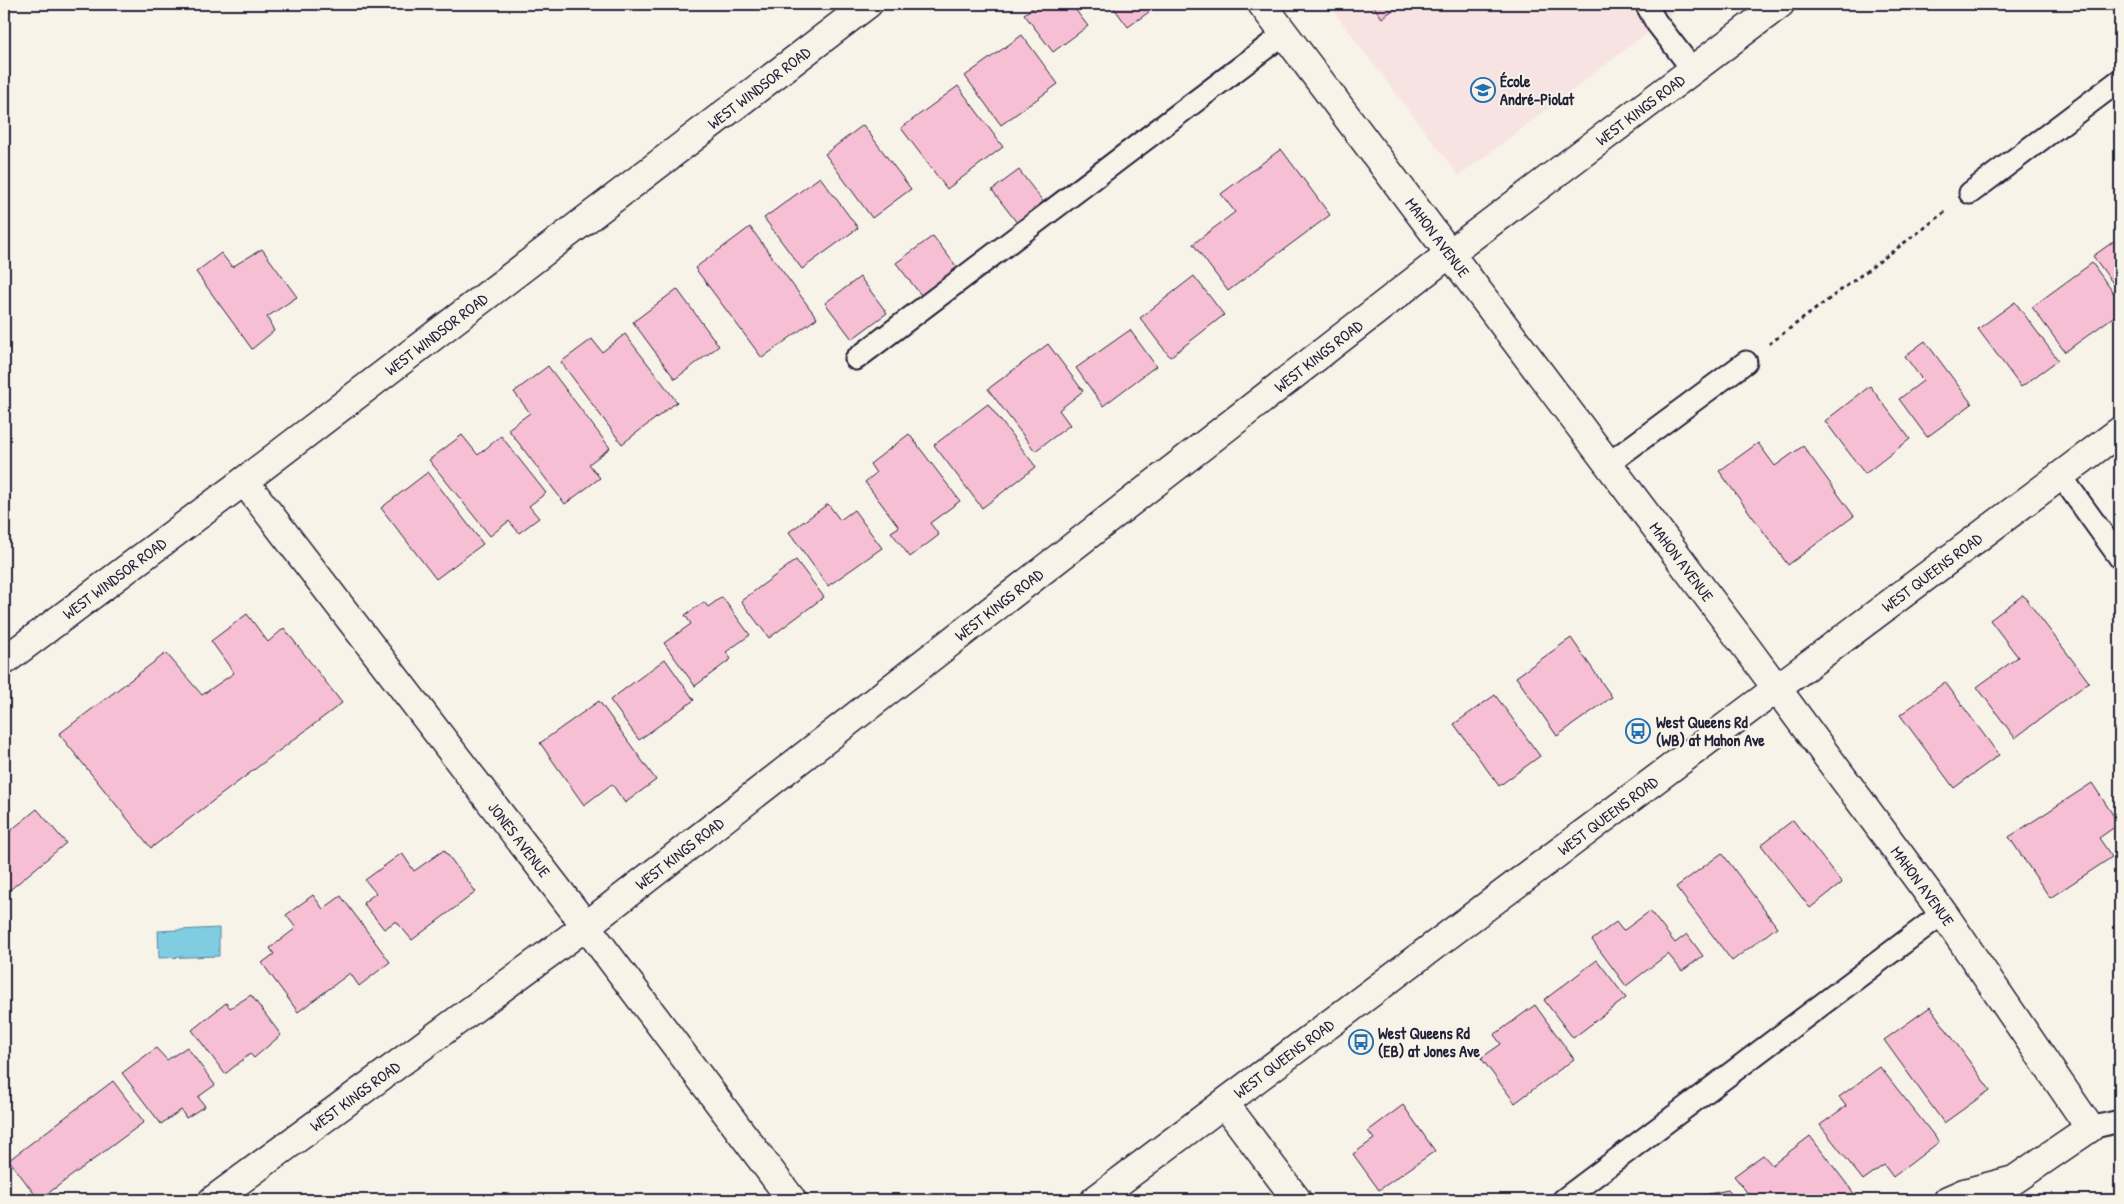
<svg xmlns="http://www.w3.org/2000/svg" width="2124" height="1204" viewBox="0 0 2124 1204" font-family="'Patrick Hand',sans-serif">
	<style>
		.built { fill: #f7e3e2 }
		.water { fill: #80cce0; stroke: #5a889e }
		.building { fill: #f7bfd4; stroke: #22223b }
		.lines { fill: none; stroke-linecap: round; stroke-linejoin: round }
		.lane-casing { stroke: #22223b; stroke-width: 25 }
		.street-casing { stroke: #22223b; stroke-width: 31 }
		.secondary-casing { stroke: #22223b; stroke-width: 31 }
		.path { stroke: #22223b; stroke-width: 3; stroke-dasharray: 4 4; stroke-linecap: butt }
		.lane { stroke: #f7f3e8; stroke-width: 21 }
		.street { stroke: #f7f3e8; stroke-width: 28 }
		.secondary { stroke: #f7f3e8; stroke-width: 28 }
		.labels { text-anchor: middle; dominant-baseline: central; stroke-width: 4; stroke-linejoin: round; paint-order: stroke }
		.poi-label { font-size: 16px; font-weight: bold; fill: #22223b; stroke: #f7f3e8; text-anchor: start }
		.street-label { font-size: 16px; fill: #22223b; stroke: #f7f3e8 }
	</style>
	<rect width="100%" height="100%" fill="#f7f3e8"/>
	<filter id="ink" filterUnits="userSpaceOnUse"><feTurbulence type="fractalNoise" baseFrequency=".02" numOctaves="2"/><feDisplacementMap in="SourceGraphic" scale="10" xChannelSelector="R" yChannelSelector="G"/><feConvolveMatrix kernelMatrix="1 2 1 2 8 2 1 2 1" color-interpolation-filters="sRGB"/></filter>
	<g filter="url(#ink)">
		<polygon class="built" points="1328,4 1685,4 1459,176"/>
		<polygon class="water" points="219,928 219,956 159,958 158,931"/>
		<g class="building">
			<polygon points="1038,4 1071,4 1088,26 1053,52 1024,14"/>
			<polygon points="1111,4 1160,4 1128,27"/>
			<polygon points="1372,4 1401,4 1382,18"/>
			<polygon points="1022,35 1058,84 1001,125 965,76"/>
			<polygon points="958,86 1003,147 947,189 901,128"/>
			<polygon points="863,125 911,189 872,218 825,154"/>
			<polygon points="1281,149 1330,215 1228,291 1193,244 1235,212 1221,194"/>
			<polygon points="1019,170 1048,208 1021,228 992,190"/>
			<polygon points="820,177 858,228 802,269 764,218"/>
			<polygon points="750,227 817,318 762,358 695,268"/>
			<polygon points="933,236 960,271 924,299 896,263"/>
			<polygon points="2120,237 2120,293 2093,256"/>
			<polygon points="262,249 297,297 267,317 274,331 252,349 196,272 221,253 232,267"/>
			<polygon points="2092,263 2120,302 2120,312 2065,352 2032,307"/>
			<polygon points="1194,276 1224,315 1170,357 1140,318"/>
			<polygon points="860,277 887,313 852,339 825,303"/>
			<polygon points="677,289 719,346 675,379 633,322"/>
			<polygon points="2015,302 2058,360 2021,387 1978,329"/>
			<polygon points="1130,330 1156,366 1103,406 1076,368"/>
			<polygon points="625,334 677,402 622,444 561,362 592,339 602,352"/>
			<polygon points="1925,341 1972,404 1927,437 1899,399 1923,381 1905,356"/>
			<polygon points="1048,344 1083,391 1059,410 1070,425 1035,451 988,389"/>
			<polygon points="548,366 610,448 589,464 600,478 565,504 508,429 530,413 514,392"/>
			<polygon points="1870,386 1910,439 1865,474 1825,421"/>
			<polygon points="988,404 1036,467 982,508 934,445"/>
			<polygon points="909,434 960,501 930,523 939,535 910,557 891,532 899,527 865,482 876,473 870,464"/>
			<polygon points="462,435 478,455 501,436 546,493 529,506 539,518 519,533 509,521 490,536 429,460"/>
			<polygon points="1758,443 1775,466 1803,446 1854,516 1788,565 1719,471"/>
			<polygon points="428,472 483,544 436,579 381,508"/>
			<polygon points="828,504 840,520 854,510 882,548 828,586 789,532"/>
			<polygon points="796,560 824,597 769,638 741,601"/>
			<polygon points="2023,595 2089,682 2015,738 1977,687 2018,657 1990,620"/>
			<polygon points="722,597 750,635 726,652 731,659 695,686 664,643 691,624 685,615 704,602 708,607"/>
			<polygon points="247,614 268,642 284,628 342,703 151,848 59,734 166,653 202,695 234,673 211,641"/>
			<polygon points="1571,638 1612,697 1557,736 1516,677"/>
			<polygon points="665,659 694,700 639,740 610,700"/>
			<polygon points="1945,682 1999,755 1954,788 1900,715"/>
			<polygon points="1495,695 1540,756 1499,786 1454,724"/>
			<polygon points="599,701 656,780 625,803 612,784 584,805 540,743"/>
			<polygon points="2092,783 2119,824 2099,838 2112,857 2050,898 2009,837"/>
			<polygon points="37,809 66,843 5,894 4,824 10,831"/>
			<polygon points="1793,820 1842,883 1810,908 1761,845"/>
			<polygon points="444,850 476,892 412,940 396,921 384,929 363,903 376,893 365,880 402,853 414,871"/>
			<polygon points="1722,853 1777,927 1732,961 1676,887"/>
			<polygon points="313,895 323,909 341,896 390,962 359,986 350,973 298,1012 262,963 274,954 270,948 296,928 286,915"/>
			<polygon points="1650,911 1675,943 1687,934 1703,956 1682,971 1668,954 1626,986 1592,940 1616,922 1623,931"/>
			<polygon points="1597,960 1626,998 1573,1038 1544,1000"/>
			<polygon points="251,995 281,1035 254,1058 250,1054 225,1074 192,1030 226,1003 230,1008"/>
			<polygon points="1535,1005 1574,1059 1515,1103 1481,1058 1501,1044 1494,1035"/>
			<polygon points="1930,1007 1990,1090 1944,1123 1884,1040"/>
			<polygon points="187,1047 215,1085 198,1097 205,1106 186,1118 181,1110 161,1124 122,1073 156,1048 167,1060"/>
			<polygon points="1880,1067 1939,1142 1893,1177 1884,1165 1863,1180 1820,1125 1846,1106 1839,1097"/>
			<polygon points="113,1081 144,1122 39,1200 9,1160"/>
			<polygon points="1403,1105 1435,1151 1379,1190 1353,1154 1374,1139 1368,1131"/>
			<polygon points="1810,1136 1856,1196 1853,1200 1753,1200 1734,1176 1763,1155 1772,1165"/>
			<polygon points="1728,1190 1736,1200 1698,1200 1704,1195"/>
		</g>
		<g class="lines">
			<defs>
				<g id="lane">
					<polyline points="1646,4 1656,22 1693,70"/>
					<polyline points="1970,193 2120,80"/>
					<polyline points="856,359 1284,34"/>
					<polyline points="1608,464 1746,362"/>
					<polyline points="2061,476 2120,558"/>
					<polyline points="2090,1128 2120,1121"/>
					<polyline points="1563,1200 1943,913"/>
				</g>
				<g id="street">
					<path id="s1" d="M1262,4L1746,647L1943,913L2090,1128L2014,1180L1964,1193L1948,1200"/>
					<path id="s2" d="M244,481L586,926L792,1200"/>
					<path id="s3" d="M4,661L244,481L868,4"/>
					<polyline points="1225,1104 1297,1200"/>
					<path id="s4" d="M213,1200L586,926L1449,254L1780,4"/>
				</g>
				<g id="secondary">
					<path id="s5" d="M1095,1200L2120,431"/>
				</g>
			</defs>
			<use href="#lane" class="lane-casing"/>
			<use href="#street" class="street-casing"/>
			<use href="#secondary" class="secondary-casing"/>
			<polyline class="path" points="1769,344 1948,210"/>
			<use href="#lane" class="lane"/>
			<use href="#street" class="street"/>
			<use href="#secondary" class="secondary"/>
		</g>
	</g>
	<defs>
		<symbol id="school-ring" viewBox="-11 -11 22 22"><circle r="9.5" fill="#f7f3e8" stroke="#1f6fb2" stroke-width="1.5"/><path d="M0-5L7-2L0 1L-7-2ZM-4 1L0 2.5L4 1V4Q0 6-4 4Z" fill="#1f6fb2"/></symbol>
		<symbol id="bus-ring" viewBox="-11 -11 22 22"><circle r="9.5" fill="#f7f3e8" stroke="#1f6fb2" stroke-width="1.5"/><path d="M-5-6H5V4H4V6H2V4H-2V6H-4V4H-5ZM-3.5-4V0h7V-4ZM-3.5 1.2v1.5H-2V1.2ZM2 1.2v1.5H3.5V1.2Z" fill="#1f6fb2"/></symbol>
	</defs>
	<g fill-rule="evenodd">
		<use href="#school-ring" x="1469" y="76" width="28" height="28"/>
		<use href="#bus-ring" x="1624" y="717" width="28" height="28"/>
		<use href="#bus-ring" x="1347" y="1028" width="28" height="28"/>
	</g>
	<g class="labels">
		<g class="poi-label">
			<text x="1500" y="81">École<tspan x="1500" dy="18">André-Piolat</tspan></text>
			<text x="1656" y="722">West Queens Rd<tspan x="1656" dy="18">(WB) at Mahon Ave</tspan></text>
			<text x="1378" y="1033">West Queens Rd<tspan x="1378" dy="18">(EB) at Jones Ave</tspan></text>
		</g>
		<g class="street-label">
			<text stroke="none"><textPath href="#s3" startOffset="948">WEST WINDSOR ROAD</textPath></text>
			<text stroke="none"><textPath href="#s4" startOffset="1796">WEST KINGS ROAD</textPath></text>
			<text stroke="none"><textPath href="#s1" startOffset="292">MAHON AVENUE</textPath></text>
			<text stroke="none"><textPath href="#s3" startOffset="542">WEST WINDSOR ROAD</textPath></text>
			<text stroke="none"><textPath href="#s4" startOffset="1391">WEST KINGS ROAD</textPath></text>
			<text stroke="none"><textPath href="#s1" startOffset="698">MAHON AVENUE</textPath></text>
			<text stroke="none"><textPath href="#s5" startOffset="1046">WEST QUEENS ROAD</textPath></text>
			<text stroke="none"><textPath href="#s3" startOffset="138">WEST WINDSOR ROAD</textPath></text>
			<text stroke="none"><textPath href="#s4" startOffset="986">WEST KINGS ROAD</textPath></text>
			<text stroke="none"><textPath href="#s5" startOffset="641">WEST QUEENS ROAD</textPath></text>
			<text stroke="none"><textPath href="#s2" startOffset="452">JONES AVENUE</textPath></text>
			<text stroke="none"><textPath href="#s4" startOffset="581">WEST KINGS ROAD</textPath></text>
			<text stroke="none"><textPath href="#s1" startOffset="1102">MAHON AVENUE</textPath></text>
			<text stroke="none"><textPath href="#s5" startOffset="236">WEST QUEENS ROAD</textPath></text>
			<text stroke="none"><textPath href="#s4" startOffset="176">WEST KINGS ROAD</textPath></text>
		</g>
	</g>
	<rect width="2124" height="1204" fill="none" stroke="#f7f3e8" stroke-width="20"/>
	<rect x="10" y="10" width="2104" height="1184" fill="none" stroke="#22223b" stroke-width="2" filter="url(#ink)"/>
</svg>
